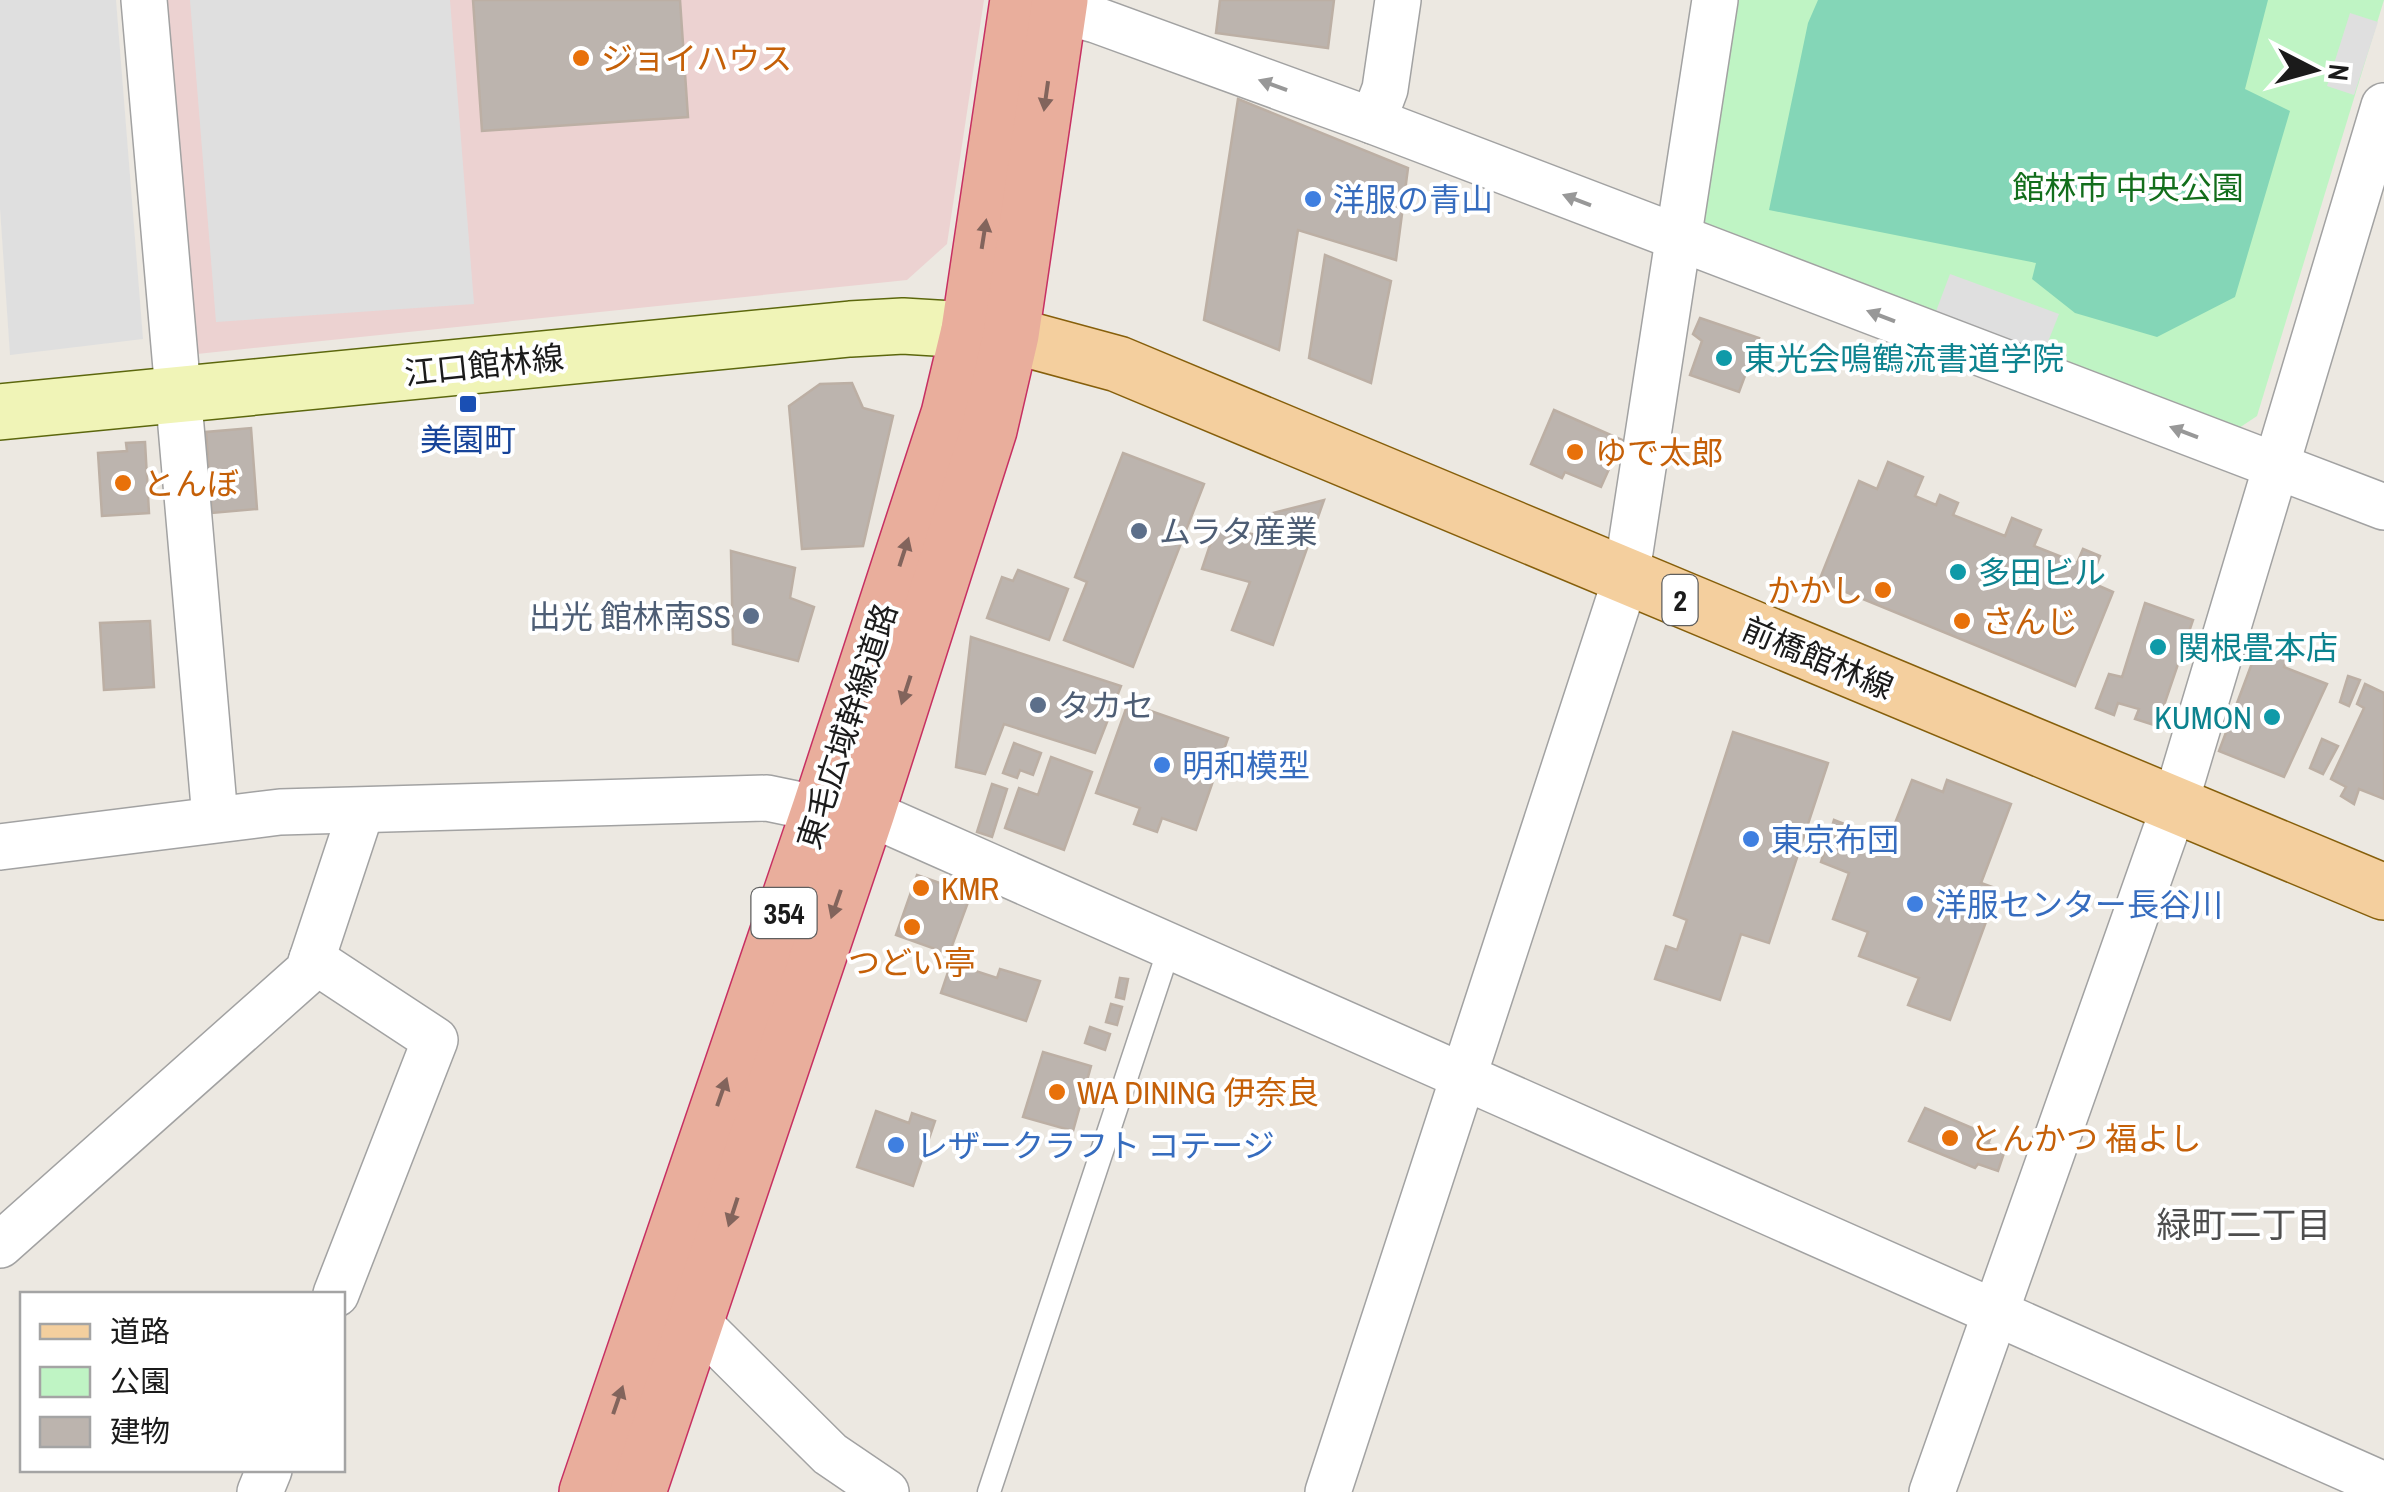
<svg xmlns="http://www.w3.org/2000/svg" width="2384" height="1492" viewBox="0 0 2384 1492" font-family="'Archivo Narrow','Noto Sans JP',sans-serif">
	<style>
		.commercial { fill: #ecd2d1 }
		.park { fill: #bff4c4 }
		.pitch { fill: #84d6b7 }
		.parking { fill: #dfdfdf }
		.building { fill: #bcb4ae; stroke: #bcafa4; stroke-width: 2.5 }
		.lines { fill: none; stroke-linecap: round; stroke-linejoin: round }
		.service-casing { stroke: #a2a2a2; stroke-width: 25 }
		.minor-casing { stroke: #a2a2a2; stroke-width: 48 }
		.secondary-casing { stroke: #5c670d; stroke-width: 58 }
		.primary-casing { stroke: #865f0b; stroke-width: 58 }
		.trunk-casing { stroke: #c73062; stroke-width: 58 }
		.service { stroke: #fff; stroke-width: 22 }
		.minor { stroke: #fff; stroke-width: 45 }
		.secondary { stroke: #f0f4b7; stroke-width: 55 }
		.primary { stroke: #f4cf9e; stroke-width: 55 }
		.trunk { stroke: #e9ae9c; stroke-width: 55 }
		.oneway { fill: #989898 }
		.oneway2 { fill: #82645c }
		.food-dot { fill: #e8710a; stroke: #fff; stroke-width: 4 }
		.shop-dot { fill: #3f7fe0; stroke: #fff; stroke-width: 4 }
		.culture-dot { fill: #0f9aa8; stroke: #fff; stroke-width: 4 }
		.transit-dot { fill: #1a4fb4; stroke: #fff; stroke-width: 4 }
		.service-dot { fill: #5c6f8a; stroke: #fff; stroke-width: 4 }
		.labels { text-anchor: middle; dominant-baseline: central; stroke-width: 8; stroke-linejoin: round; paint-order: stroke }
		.shield { fill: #fff; stroke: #5f5f5f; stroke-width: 2.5 }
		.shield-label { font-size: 30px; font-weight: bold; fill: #1b1b1b }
		.food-label { font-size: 32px; fill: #c56008; stroke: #fff; text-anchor: start }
		.park-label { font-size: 32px; fill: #136e1c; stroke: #fff }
		.shop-label { font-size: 32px; fill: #366cbe; stroke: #fff; text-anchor: start }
		.culture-label { font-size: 32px; fill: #0d838f; stroke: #fff; text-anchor: start }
		.street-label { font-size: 32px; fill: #1b1b1b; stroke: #fff }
		.transit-label { font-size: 32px; fill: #164399; stroke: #fff }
		.service-label { font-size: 32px; fill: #4e5e75; stroke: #fff; text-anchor: start }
		.neighbourhood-label { font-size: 35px; fill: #4e4e4e; stroke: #fff }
	</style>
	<rect width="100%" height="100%" fill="#ece8e1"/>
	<polygon class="commercial" points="159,0 984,0 947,244 907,280 197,354"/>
	<polygon class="park" points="1734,0 2384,0 2257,416 2236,430 1699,221"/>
	<polygon class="pitch" points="1818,0 2268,0 2245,89 2290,111 2235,297 2157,337 2075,313 2032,279 2036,263 1769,210 1808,23"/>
	<g class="parking">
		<polygon points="0,0 116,0 143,339 10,355 0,208"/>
		<polygon points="190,0 450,0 474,304 216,322"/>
		<polygon points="2350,13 2378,22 2354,95 2327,86"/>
		<polygon points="1950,274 2059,314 2042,357 1935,314"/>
	</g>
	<g class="building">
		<polygon points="473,0 680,0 688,117 482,131"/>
		<polygon points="1220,0 1334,0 1328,48 1216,33"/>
		<polygon points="1238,99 1408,168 1396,260 1298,230 1279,350 1204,320"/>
		<polygon points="1325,255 1391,281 1371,383 1309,358"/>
		<polygon points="1700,318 1759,338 1739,392 1690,375 1702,341 1693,334"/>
		<polygon points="852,383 863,408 893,416 863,546 802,549 789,406 820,384"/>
		<polygon points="1554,410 1622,440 1601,487 1565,472 1562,478 1531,464"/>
		<polygon points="251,428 257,509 212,513 206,432"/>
		<polygon points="145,442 149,513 102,516 98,453 127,451 126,443"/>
		<polygon points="1123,453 1204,484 1133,667 1064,640 1087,582 1075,577"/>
		<polygon points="1888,462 1923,477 1915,496 1936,505 1940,495 1958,503 1953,515 2005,536 2012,518 2041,530 2034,546 2077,563 2083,549 2100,556 2090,582 2113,592 2075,686 1819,581 1859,481 1877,489"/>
		<polygon points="1324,500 1273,645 1232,630 1250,582 1202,569 1216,527 1257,535 1265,515"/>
		<polygon points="731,551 795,568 790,598 814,607 798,661 733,644"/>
		<polygon points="1018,570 1068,589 1049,640 987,618 1002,577 1013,581"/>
		<polygon points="2145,603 2193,620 2157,726 2135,719 2139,709 2118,703 2114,715 2096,708 2109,674 2122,677"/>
		<polygon points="150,621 154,687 104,690 100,623"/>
		<polygon points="971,637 1121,686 1095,753 1004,724 985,774 956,767"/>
		<polygon points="2258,647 2287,657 2284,667 2327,684 2284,777 2219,751"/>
		<polygon points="2348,676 2360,680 2349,706 2340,702"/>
		<polygon points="2365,684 2384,693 2384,799 2359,789 2354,804 2341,796 2346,787 2331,779 2364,708 2357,704"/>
		<polygon points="1128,703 1228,738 1196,830 1162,818 1157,832 1134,824 1140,808 1096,793"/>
		<polygon points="1733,732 1828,763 1769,943 1741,934 1720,1000 1655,979 1666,946 1677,950 1687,920 1674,915"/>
		<polygon points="2322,739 2338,746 2323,774 2310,768"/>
		<polygon points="1014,743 1041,753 1033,775 1020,770 1017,778 1003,773"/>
		<polygon points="1051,757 1092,772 1064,850 1005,828 1019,788 1038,795"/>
		<polygon points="1912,780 1943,792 1947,780 2011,804 1981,883 1998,889 1950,1020 1908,1005 1919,978 1859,956 1868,932 1833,919 1849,873 1821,862 1834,820 1888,841"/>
		<polygon points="992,784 1007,789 992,837 977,832"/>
		<polygon points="917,875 971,894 949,954 896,935"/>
		<polygon points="951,963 997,978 1000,969 1040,981 1026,1021 941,993"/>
		<polygon points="1120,978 1128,979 1124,999 1116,997"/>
		<polygon points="1111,1004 1122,1007 1117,1025 1106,1022"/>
		<polygon points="1090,1027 1110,1034 1105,1050 1085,1043"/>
		<polygon points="1043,1052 1091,1066 1073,1131 1023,1117"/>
		<polygon points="1925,1108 1991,1136 1988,1144 2005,1150 1998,1171 1978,1164 1975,1168 1909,1141"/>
		<polygon points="876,1111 909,1123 912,1113 935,1121 913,1186 857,1167"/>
	</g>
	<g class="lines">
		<defs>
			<polyline id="service" points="989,1492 1170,946"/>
			<g id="minor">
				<polyline points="144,0 215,818"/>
				<polyline points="1059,10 1096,20 1373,121 2384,507"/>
				<polyline points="1373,121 1385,89 1398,0"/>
				<polyline points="0,847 280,812 767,798 820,809 867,812 2384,1485"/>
				<polyline points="312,959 435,1040 336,1294"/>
				<polyline points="0,1245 308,971 361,811"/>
				<polyline points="696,1321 830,1454 886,1492"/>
				<polyline points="260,1492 269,1470"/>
				<polyline points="1328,1492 1626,578 1715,0"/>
				<polyline points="1932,1492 2174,807 2384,106"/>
			</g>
			<polyline id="secondary" points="0,412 850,329 903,326 969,330"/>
			<polyline id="primary" points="969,330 1011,335 1118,364 2384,892"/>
			<g id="trunk">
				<polyline points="587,1492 820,809 949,414 969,330 1018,0"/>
				<polyline points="638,1492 867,812 989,430 1011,335 1060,0"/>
			</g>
		</defs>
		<use href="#service" class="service-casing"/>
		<use href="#minor" class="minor-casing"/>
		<use href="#secondary" class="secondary-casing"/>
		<use href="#primary" class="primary-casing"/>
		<use href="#trunk" class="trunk-casing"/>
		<use href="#service" class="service"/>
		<use href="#minor" class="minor"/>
		<use href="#secondary" class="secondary"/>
		<use href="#primary" class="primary"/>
		<use href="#trunk" class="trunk"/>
	</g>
	<defs><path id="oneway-solid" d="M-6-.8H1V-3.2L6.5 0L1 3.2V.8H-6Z" transform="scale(2.5)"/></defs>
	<g class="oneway">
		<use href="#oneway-solid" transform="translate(1273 85) rotate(-160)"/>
		<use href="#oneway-solid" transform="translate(1577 200) rotate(-159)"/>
		<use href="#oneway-solid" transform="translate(1881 316) rotate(-159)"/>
		<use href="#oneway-solid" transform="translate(2184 432) rotate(-159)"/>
	</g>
	<g class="oneway2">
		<use href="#oneway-solid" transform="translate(1046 96) rotate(98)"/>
		<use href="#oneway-solid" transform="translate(984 234) rotate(-81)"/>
		<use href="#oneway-solid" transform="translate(904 552) rotate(-72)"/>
		<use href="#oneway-solid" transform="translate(906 690) rotate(108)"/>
		<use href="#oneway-solid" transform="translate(836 904) rotate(109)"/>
		<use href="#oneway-solid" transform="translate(722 1092) rotate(-71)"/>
		<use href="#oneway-solid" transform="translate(733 1212) rotate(108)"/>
		<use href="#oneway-solid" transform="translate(618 1400) rotate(-71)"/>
	</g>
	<g class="food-dot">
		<circle cx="581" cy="58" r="10"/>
		<circle cx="1575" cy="452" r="10"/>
		<circle cx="123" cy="483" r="10"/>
		<circle cx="1883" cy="590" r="10"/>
		<circle cx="1962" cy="621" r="10"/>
		<circle cx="921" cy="888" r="10"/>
		<circle cx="912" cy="927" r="10"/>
		<circle cx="1057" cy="1092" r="10"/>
		<circle cx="1950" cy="1138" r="10"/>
	</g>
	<g class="shop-dot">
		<circle cx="1313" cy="199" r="10"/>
		<circle cx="1162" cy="765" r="10"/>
		<circle cx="1751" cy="839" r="10"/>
		<circle cx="1915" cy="904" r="10"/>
		<circle cx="896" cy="1145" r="10"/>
	</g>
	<g class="culture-dot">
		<circle cx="1724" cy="358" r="10"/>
		<circle cx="1958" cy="572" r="10"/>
		<circle cx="2158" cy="647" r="10"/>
		<circle cx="2272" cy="717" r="10"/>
	</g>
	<rect class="transit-dot" x="458" y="394" width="20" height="20" rx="5"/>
	<g class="service-dot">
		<circle cx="1139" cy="531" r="10"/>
		<circle cx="751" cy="616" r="10"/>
		<circle cx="1038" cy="705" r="10"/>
	</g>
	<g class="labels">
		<g class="shield">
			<rect x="1662.5" y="575" width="35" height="50" rx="8"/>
			<rect x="751.5" y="888" width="65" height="50" rx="8"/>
		</g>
		<g class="shield-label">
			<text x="1680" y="600">2</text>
			<text x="784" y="913">354</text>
		</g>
		<g class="food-label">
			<text x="601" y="58">ジョイハウス</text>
			<text x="1595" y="452">ゆで太郎</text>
			<text x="143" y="483">とんぼ</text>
			<text x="1863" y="590" text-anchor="end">かかし</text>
			<text x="1982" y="621">さんじ</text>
			<text x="941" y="888">KMR</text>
			<text x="912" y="962" text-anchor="middle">つどい亭</text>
			<text x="1077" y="1092">WA DINING 伊奈良</text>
			<text x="1970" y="1138">とんかつ 福よし</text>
		</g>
		<g class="park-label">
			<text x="2128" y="187">館林市 中央公園</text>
		</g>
		<g class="shop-label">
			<text x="1333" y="199">洋服の青山</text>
			<text x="1182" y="765">明和模型</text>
			<text x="1771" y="839">東京布団</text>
			<text x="1935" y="904">洋服センター長谷川</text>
			<text x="916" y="1145">レザークラフト コテージ</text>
		</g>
		<g class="culture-label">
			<text x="1744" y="358">東光会鳴鶴流書道学院</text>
			<text x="1978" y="572">多田ビル</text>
			<text x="2178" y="647">関根畳本店</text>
			<text x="2252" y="717" text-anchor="end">KUMON</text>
		</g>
		<g class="street-label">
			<text transform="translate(484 365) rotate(-6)">江口館林線</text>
			<text transform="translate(1818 658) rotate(23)">前橋館林線</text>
			<text transform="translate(847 726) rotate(-72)">東毛広域幹線道路</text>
		</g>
		<g class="transit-label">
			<text x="468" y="439">美園町</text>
		</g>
		<g class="service-label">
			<text x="1159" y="531">ムラタ産業</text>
			<text x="731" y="616" text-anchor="end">出光 館林南SS</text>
			<text x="1058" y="705">タカセ</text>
		</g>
		<g class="neighbourhood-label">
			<text x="2244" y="1224">緑町二丁目</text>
		</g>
	</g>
	<rect x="20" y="1292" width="325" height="180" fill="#ffffff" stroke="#a4a4a4" stroke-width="2.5"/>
	<rect x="40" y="1324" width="50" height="15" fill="#f4cf9e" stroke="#a4a4a4" stroke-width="2.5"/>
	<text x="110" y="1342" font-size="30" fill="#1b1b1b">道路</text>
	<rect x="40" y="1367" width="50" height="30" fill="#bff4c4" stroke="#a4a4a4" stroke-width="2.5"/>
	<text x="110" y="1392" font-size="30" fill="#1b1b1b">公園</text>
	<rect x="40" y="1417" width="50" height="30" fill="#bcb4ae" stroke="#a4a4a4" stroke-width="2.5"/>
	<text x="110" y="1442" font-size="30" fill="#1b1b1b">建物</text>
	<g transform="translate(2314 70) rotate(96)" stroke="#ffffff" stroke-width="8" paint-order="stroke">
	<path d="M0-8L18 38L0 25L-18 38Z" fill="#1b1b1b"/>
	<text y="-15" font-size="28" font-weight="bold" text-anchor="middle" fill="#1b1b1b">N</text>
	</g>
</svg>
